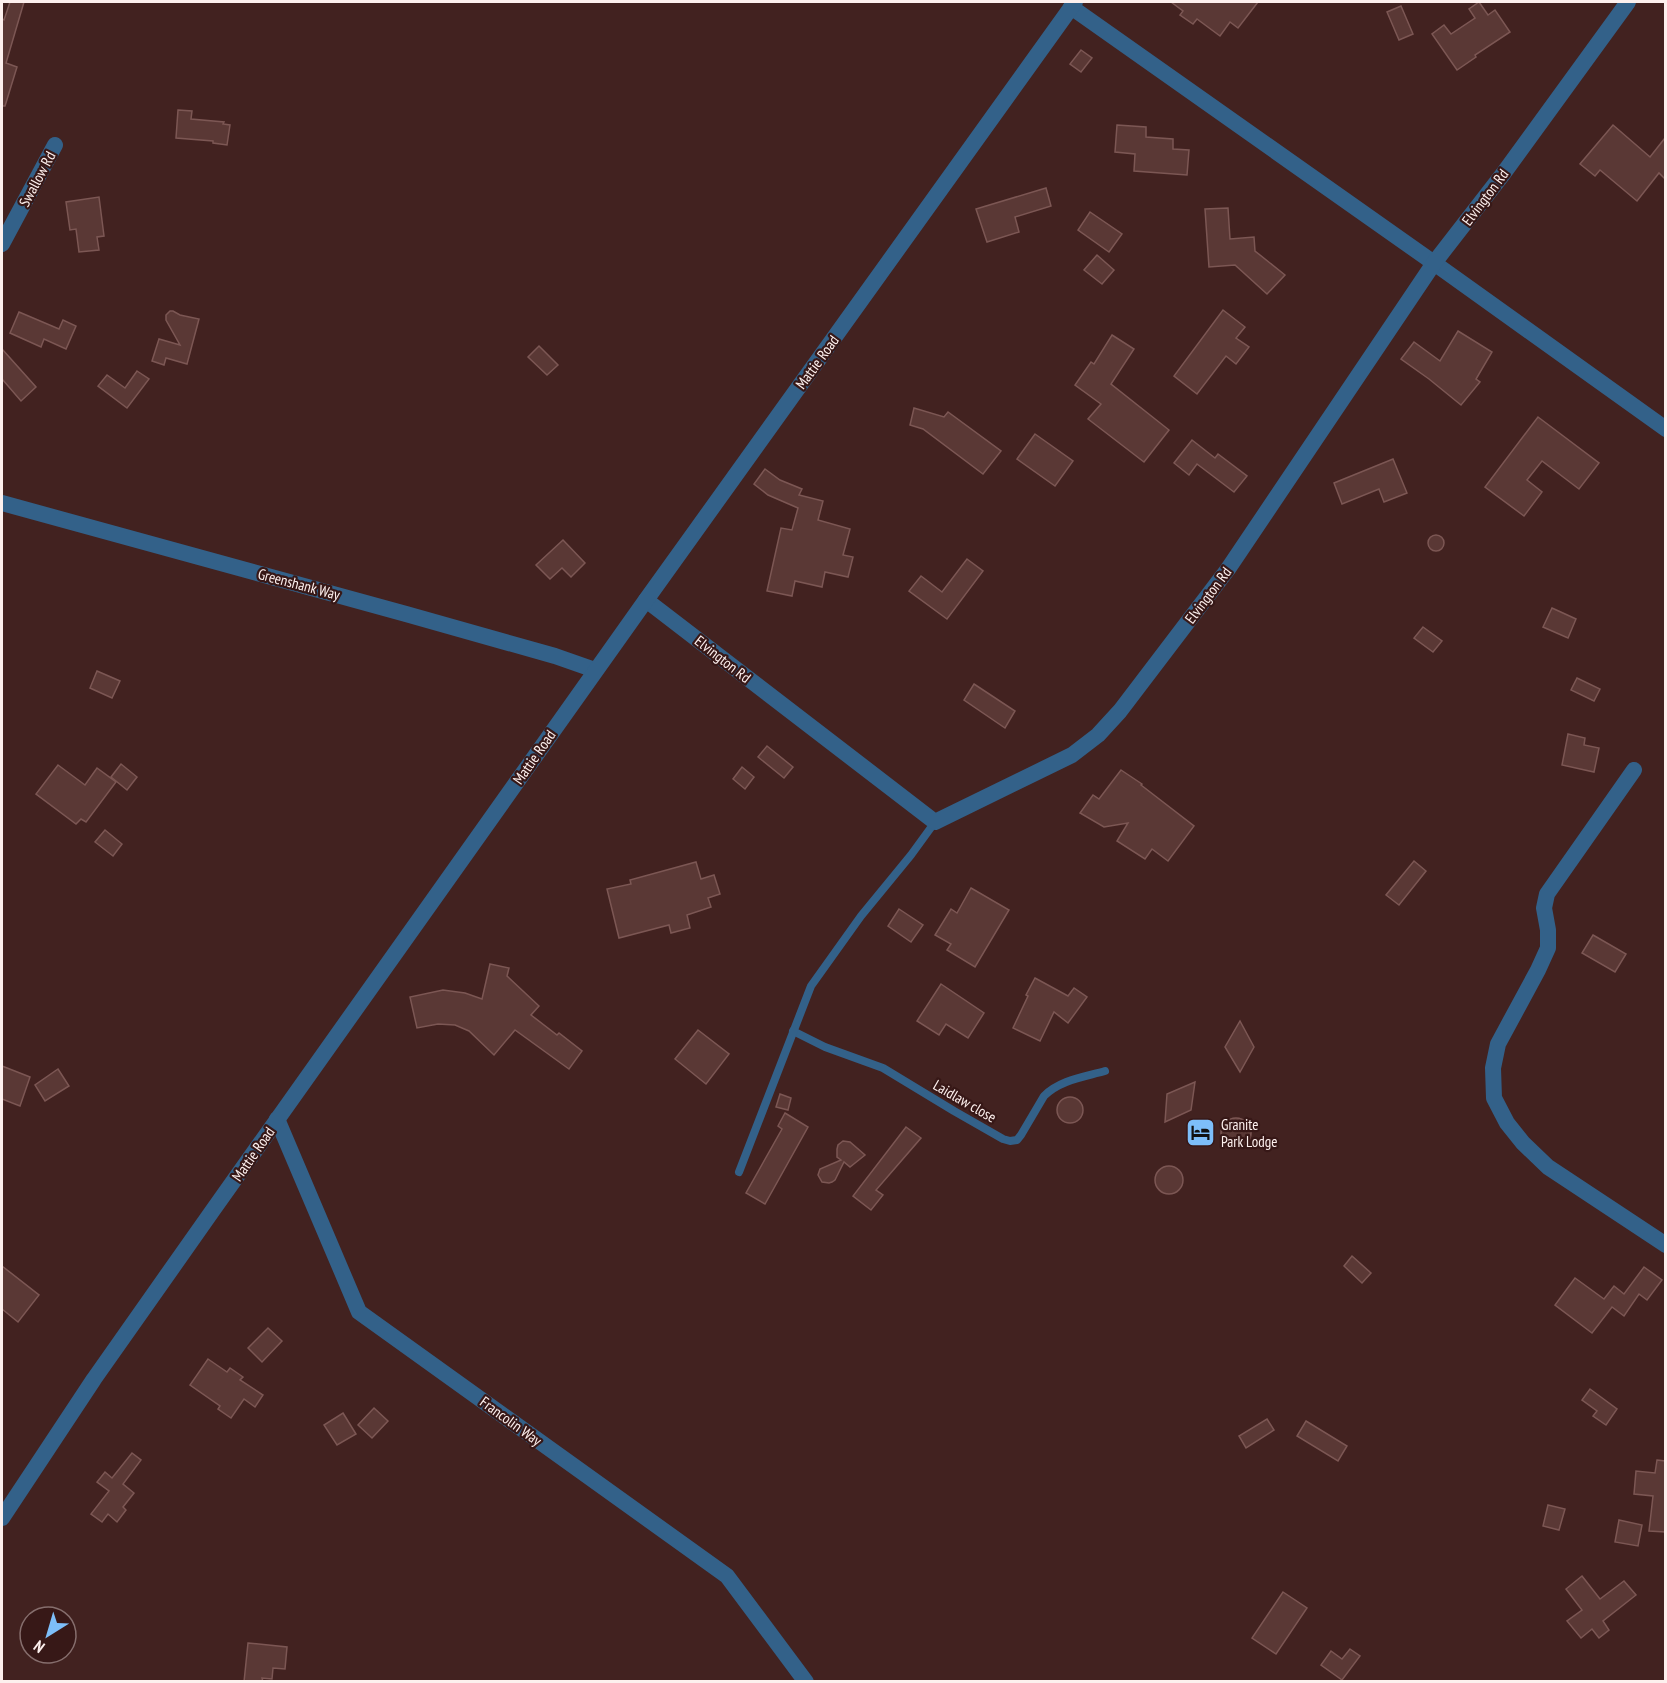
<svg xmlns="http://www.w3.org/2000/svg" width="1667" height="1683" viewBox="0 0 1667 1683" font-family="'PT Sans Narrow',sans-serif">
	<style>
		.building { fill: #5a3835; stroke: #7c5754; stroke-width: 1.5 }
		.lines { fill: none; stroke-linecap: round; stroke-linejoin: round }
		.lane { stroke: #336189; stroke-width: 8 }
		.street { stroke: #336189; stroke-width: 16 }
		.labels { text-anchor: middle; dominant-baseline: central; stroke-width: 4.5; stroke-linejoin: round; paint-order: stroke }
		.street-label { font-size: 15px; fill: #fdf0ee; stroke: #371817 }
		.poi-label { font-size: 15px; fill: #fdf0ee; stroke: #371817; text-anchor: start }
	</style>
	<rect width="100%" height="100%" fill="#422220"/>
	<g class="building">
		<polygon points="10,2 24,2 6,63 17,67 5,106 2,106 2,19 4,20"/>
		<polygon points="1171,2 1258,2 1238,28 1230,22 1220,36 1197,19 1193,24 1180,15 1183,11"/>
		<polygon points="1479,2 1488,15 1495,10 1510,32 1475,55 1476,57 1457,70 1432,34 1444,25 1451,34 1475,18 1469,9"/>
		<polygon points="1401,6 1413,34 1399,40 1387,12"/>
		<polygon points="1081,50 1092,58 1081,72 1070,64"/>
		<polygon points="178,110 192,111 191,119 224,122 223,124 230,125 227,145 213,143 213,141 176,138"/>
		<polygon points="1117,125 1146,127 1146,137 1173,139 1173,149 1189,150 1187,175 1134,171 1135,154 1115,152"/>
		<polygon points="1613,125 1650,157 1665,138 1665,179 1659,173 1637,201 1600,170 1595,176 1580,164"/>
		<polygon points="1046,188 1051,206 1015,217 1019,232 987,242 976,209"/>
		<polygon points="99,197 104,236 97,237 99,250 79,252 76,229 70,230 66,202"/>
		<polygon points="1228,208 1230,239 1254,237 1255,251 1285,275 1267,294 1235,265 1209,267 1205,209"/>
		<polygon points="1090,212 1122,234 1109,252 1078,230"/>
		<polygon points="1097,255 1114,270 1102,284 1084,270"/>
		<polygon points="1223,310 1245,327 1236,338 1249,347 1236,364 1226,356 1197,394 1174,376"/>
		<polygon points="170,311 173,311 180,315 199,319 187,364 166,358 164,365 152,361 159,339 180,345 166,320 166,315"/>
		<polygon points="19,312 59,329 63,320 76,326 66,349 44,339 41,347 10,333"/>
		<polygon points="1458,331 1492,352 1476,379 1480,382 1461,405 1429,379 1401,359 1414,342 1440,361"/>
		<polygon points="1112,335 1134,349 1111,384 1169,430 1144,462 1088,419 1101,404 1075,385 1091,362 1094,364"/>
		<polygon points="539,346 558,365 547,375 528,357"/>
		<polygon points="2,349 36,387 21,401 2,379"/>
		<polygon points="137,371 149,379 127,408 98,386 107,375 125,388"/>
		<polygon points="914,408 944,417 948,412 1001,451 983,474 923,429 910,425"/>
		<polygon points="1538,417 1599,463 1579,489 1542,461 1527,480 1542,492 1524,516 1485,487"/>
		<polygon points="1035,434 1073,461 1055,486 1017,459"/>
		<polygon points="1192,440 1215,458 1218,454 1247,476 1234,492 1197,464 1189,475 1174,463"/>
		<polygon points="1393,459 1407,493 1384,502 1379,489 1342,504 1334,483"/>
		<polygon points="765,469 780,480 802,489 799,495 823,501 818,520 850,529 843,555 853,557 848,577 825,572 822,587 795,581 792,596 767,591 781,528 792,530 798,508 768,495 754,484"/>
		<circle cx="1436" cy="543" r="8"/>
		<polygon points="563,540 585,563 571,577 562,568 550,579 536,565"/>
		<polygon points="967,559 983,571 947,619 909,591 921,576 942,592"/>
		<polygon points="1552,608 1576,619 1568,638 1543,627"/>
		<polygon points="1423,627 1442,641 1433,652 1414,638"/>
		<polygon points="97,671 120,681 112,698 90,688"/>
		<polygon points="1577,678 1600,689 1594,701 1571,690"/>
		<polygon points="974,684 1015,711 1005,728 964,700"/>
		<polygon points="1568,734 1585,738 1584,745 1599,748 1594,772 1562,765"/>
		<polygon points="767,746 793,767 784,778 758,757"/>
		<polygon points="121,764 137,777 127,790 111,777"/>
		<polygon points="58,765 85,785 97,768 116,782 86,822 81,819 76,824 36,794"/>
		<polygon points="742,767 754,777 745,789 733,779"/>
		<polygon points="1121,770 1142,784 1141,785 1194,826 1168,861 1152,849 1145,859 1117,841 1128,823 1104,827 1080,813 1093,795 1099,799"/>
		<polygon points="105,830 122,844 113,856 95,842"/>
		<polygon points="1414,861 1426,871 1399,905 1386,895"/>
		<polygon points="696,862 701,879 714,875 720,894 708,898 711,907 687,915 690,928 671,933 669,925 619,938 607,889 631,884 630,880"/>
		<polygon points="971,888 1009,910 975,967 947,950 951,944 935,935 951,909 957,913"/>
		<polygon points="899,909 923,925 911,942 888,926"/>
		<polygon points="1593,935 1626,954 1615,972 1582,953"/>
		<polygon points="490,964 509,968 507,976 539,1006 531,1015 557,1035 559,1033 582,1051 569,1069 515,1030 494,1055 469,1031 455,1025 438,1024 417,1028 410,997 443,990 465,993 482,999"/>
		<polygon points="1035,978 1068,996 1074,988 1087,997 1068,1023 1054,1012 1040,1041 1013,1028 1028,996 1026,995"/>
		<polygon points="941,984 984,1013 968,1038 946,1024 939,1035 917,1021"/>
		<polygon points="1240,1021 1254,1047 1240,1072 1225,1047"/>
		<polygon points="698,1030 729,1054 706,1084 675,1059"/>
		<polygon points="2,1066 30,1077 20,1106 2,1099"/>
		<polygon points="58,1069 69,1086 45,1101 35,1085"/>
		<polygon points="1195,1082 1191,1110 1165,1122 1167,1094"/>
		<polygon points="780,1094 791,1098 788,1110 776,1107"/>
		<circle cx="1070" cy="1110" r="13"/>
		<polygon points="785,1113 808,1127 765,1204 746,1193 782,1129 778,1126"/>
		<circle cx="1236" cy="1133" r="15"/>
		<polygon points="906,1127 921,1138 876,1190 883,1195 871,1210 853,1196"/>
		<polygon points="843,1141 850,1142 865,1155 850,1167 844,1162 835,1180 832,1182 829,1183 822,1182 818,1175 820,1169 841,1160 837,1157 837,1149 838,1145"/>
		<circle cx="1169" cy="1180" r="14"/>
		<polygon points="1352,1256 1371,1273 1362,1283 1344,1266"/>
		<polygon points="2,1266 39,1295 18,1322 2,1309"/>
		<polygon points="1644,1267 1662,1280 1647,1300 1639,1294 1624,1316 1612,1307 1592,1333 1555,1305 1575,1278 1604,1299 1614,1286 1624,1294"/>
		<polygon points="268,1328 282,1341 262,1362 248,1348"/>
		<polygon points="208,1359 227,1372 230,1368 243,1377 240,1380 263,1395 255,1407 244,1399 231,1418 218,1409 220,1406 190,1385"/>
		<polygon points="1590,1389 1617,1409 1606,1425 1593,1416 1597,1411 1582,1400"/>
		<polygon points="374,1408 388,1421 372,1438 358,1425"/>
		<polygon points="343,1413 356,1434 337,1445 324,1425"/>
		<polygon points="1267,1419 1274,1430 1246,1448 1239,1436"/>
		<polygon points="1306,1421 1347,1446 1338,1461 1297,1436"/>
		<polygon points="132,1453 141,1460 123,1484 134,1493 123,1507 126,1510 117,1522 108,1514 102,1522 91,1514 109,1491 97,1482 105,1472 112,1478"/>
		<polygon points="1657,1460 1665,1461 1665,1532 1649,1531 1653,1496 1634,1494 1636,1471 1655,1473"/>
		<polygon points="1548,1505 1565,1509 1559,1530 1543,1526"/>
		<polygon points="1619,1520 1642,1525 1638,1546 1615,1542"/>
		<polygon points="1582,1576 1600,1599 1624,1581 1636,1595 1603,1621 1609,1630 1599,1638 1592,1629 1581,1638 1567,1621 1582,1610 1566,1589"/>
		<polygon points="1283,1592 1307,1608 1276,1654 1252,1638"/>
		<polygon points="248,1643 287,1647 285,1669 273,1668 272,1679 262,1678 263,1682 244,1682"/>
		<polygon points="1350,1649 1360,1656 1342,1680 1321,1665 1331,1651 1342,1659"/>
	</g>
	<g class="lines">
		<g class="lane">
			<path d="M793,1031L825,1047L883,1068L954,1111L1003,1139L1010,1141L1017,1140L1021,1135L1044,1096C1060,1080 1084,1077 1105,1071"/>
			<polyline points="739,1172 811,986 861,916 911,855 935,822"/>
		</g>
		<g class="street">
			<polyline points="1071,7 1434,263 1666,429"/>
			<polyline points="2,244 55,145"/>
			<polyline points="2,503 406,614 555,656 595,670"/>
			<polyline points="646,600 935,822 1072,755 1098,735 1120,711 1228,569 1434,263 1503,174 1628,2"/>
			<polyline points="1634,770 1547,894 1544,908 1548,930 1548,948 1538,970 1498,1044 1493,1068 1494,1098 1507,1123 1523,1143 1548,1167 1666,1245"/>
			<polyline points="277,1119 359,1312 727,1576 806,1682"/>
			<polyline points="2,1518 94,1379 213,1210 646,600 1075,2"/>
		</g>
	</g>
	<defs>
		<symbol id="hotel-square" viewBox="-11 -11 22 22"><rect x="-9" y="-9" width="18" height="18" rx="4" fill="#7dbef9" stroke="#371817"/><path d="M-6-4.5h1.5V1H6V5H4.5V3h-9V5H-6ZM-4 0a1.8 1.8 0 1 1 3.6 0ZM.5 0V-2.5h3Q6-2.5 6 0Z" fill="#111"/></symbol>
	</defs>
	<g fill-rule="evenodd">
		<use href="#hotel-square" x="1184" y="1116" width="33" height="33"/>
	</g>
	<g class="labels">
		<g class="street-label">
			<text transform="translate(37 179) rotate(-62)">Swallow Rd</text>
			<text transform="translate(1485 197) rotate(-53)">Elvington Rd</text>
			<text transform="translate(817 362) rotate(-54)">Mattie Road</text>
			<text transform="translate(299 584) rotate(15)">Greenshank Way</text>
			<text transform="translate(1208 595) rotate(-53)">Elvington Rd</text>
			<text transform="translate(723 659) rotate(38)">Elvington Rd</text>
			<text transform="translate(534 757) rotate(-55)">Mattie Road</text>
			<text transform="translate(965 1101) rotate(30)">Laidlaw close</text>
			<text transform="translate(253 1154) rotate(-55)">Mattie Road</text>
			<text transform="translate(511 1421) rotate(36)">Francolin Way</text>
		</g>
		<g class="poi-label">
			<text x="1221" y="1124">Granite<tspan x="1221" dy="17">Park Lodge</tspan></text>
		</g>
	</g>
	<rect width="1667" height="1683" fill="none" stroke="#fdf0ee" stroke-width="6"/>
	<g transform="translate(48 1635) rotate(217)"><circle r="28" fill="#371817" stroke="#866e6d" stroke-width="1.5"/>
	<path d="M0-4.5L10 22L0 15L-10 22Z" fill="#7dbef9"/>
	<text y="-9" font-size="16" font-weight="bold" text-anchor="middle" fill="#fdf0ee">N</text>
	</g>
</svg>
